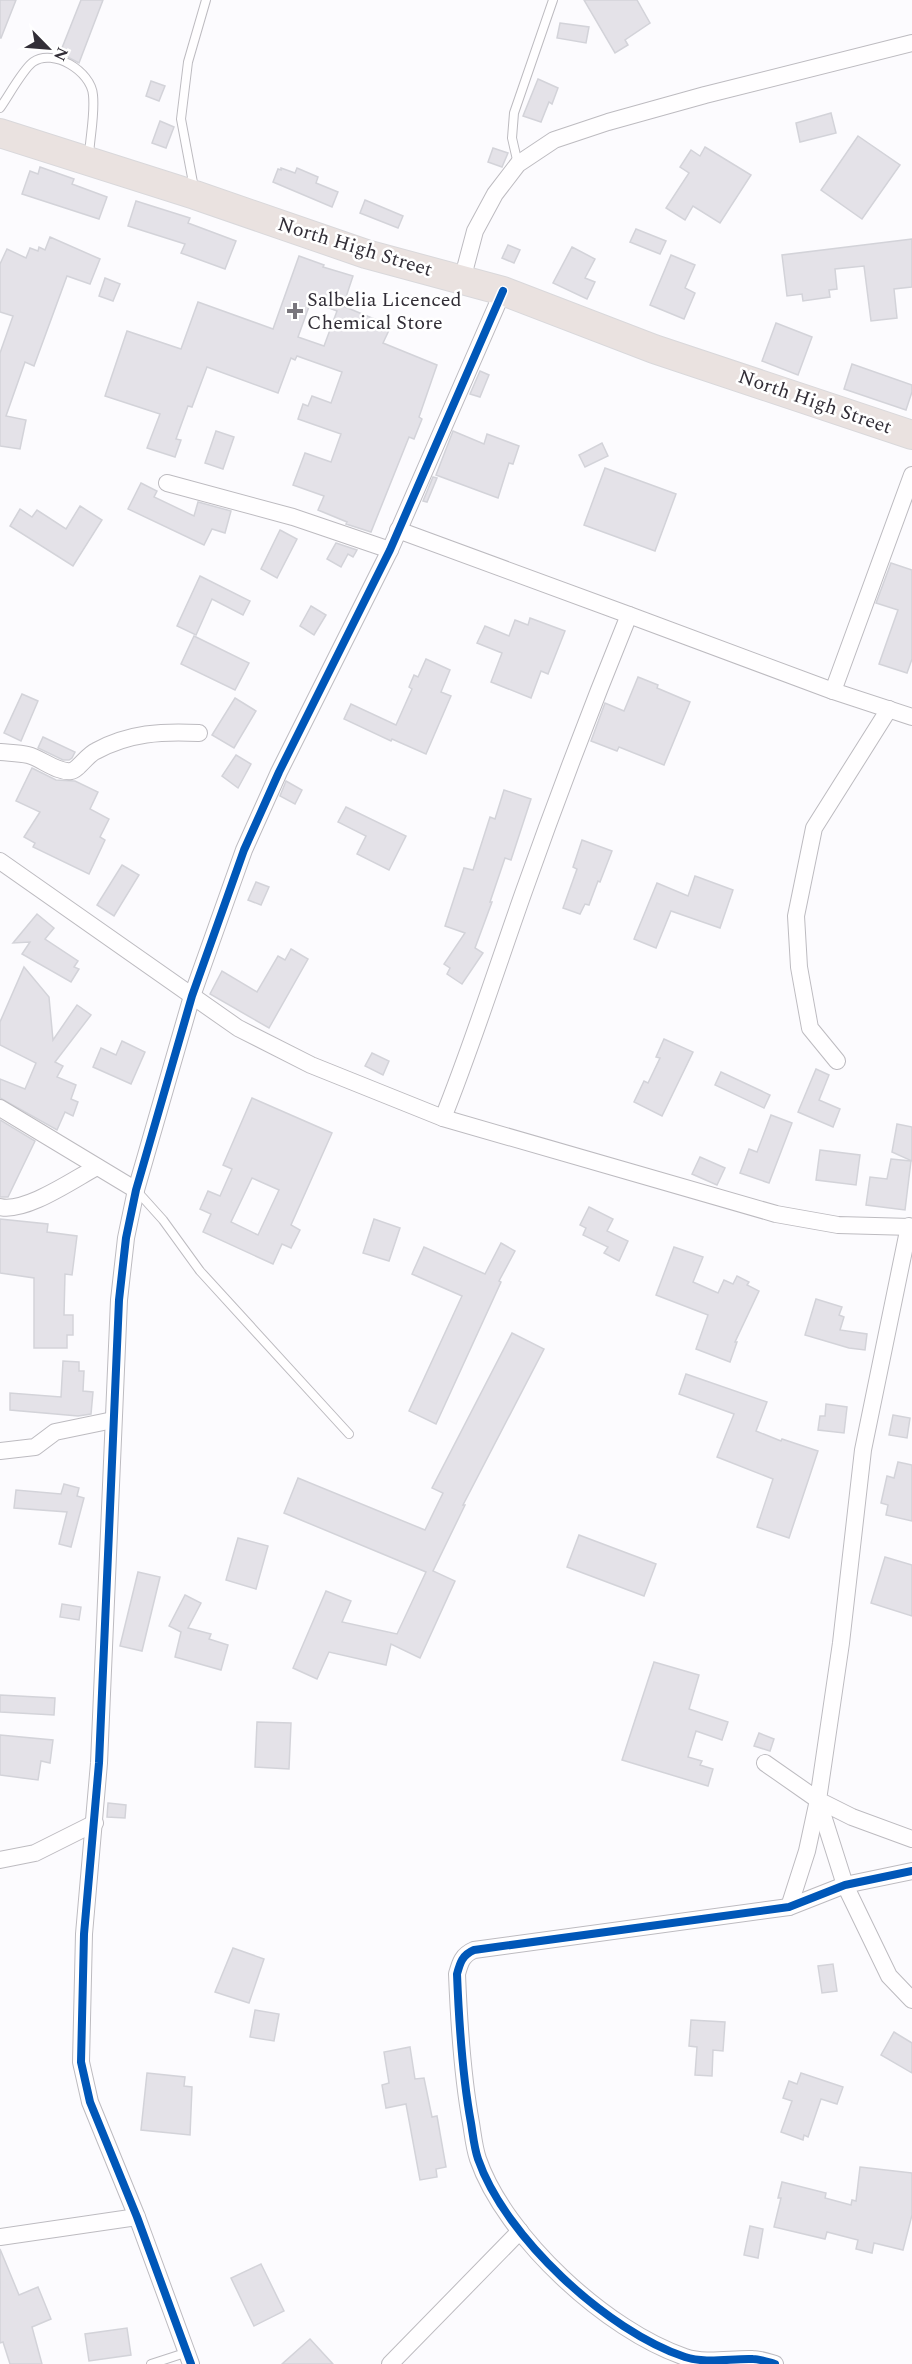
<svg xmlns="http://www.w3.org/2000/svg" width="912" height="2364" viewBox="0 0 912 2364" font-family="Spectral,serif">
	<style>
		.building { fill: #e4e2e8; stroke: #d3d3d9; stroke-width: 1.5; fill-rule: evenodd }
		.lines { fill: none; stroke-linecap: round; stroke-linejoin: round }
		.service-casing { stroke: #bdbbc0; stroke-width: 10 }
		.minor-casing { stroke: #bdbbc0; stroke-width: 18 }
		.trunk-casing { stroke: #d9d8db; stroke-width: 30 }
		.service { stroke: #fffeff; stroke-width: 8 }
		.minor { stroke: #fffeff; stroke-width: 16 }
		.trunk { stroke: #eae2e0; stroke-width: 28 }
		.cycleway-casing { stroke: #fff; stroke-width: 11 }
		.cycleway { stroke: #0057b8; stroke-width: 8 }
		.poi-dot { fill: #79767d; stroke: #fff; stroke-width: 2 }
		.labels { text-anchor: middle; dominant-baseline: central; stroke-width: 5; stroke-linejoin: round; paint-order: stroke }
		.street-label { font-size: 20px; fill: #322e37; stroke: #fff }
		.poi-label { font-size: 20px; fill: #322e37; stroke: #fff; text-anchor: start }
	</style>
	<rect width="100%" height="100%" fill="#fcfbfe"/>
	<g class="building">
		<polygon points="0,0 16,0 1,38 0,38"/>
		<polygon points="81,0 103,0 79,63 60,53"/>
		<polygon points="584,0 637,0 650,23 625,40 628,45 615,53"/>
		<polygon points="560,23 589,27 586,43 557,38"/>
		<polygon points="538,79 558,88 552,104 549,102 541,122 523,116"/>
		<polygon points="151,81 165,86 159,101 146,96"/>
		<polygon points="831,113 836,133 800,142 796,123"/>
		<polygon points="160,121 174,127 166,148 152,143"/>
		<polygon points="858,136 900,165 862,219 821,190"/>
		<polygon points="705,147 751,175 720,223 693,206 685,220 666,208 689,173 680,167 691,150 700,156"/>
		<polygon points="493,148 508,153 502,167 488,162"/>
		<polygon points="40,167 74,179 72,184 107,197 99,219 22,194 30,171 38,174"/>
		<polygon points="281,168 295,173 297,168 318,177 316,183 338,192 332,207 273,182 278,169 281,170"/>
		<polygon points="365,200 403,216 398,228 360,213"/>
		<polygon points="136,201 190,218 188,223 236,241 225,269 181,253 185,244 128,226"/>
		<polygon points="636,229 666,241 660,254 630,242"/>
		<polygon points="50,237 100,259 90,284 67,276 34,366 25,362 6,416 26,420 20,449 0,446 0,353 13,316 0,312 0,264 7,249 26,258 30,248 38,251 39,247 45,250"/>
		<polygon points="912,239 912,287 894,289 897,318 871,321 864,266 835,269 837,289 829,290 830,297 803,301 802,294 787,296 782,255"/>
		<polygon points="508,245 520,250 514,263 502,258"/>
		<polygon points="572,247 595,259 585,278 595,282 587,299 553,283"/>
		<polygon points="671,255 695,265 685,288 695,293 684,319 650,305"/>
		<path d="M299,256L324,265L323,267L353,276L343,306L391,326L383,343L437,365L419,417L422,419L414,439L409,437L371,532L346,524L347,522L318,510L324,496L293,485L305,453L331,462L341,434L298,419L303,404L308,406L312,396L331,403L342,372L297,356L295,360L291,358L278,393L207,367L192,407L188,406L176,439L181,440L175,457L147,448L160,414L105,396L127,331L181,349L198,302L273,329ZM311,301L337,311L324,346L298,337Z"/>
		<polygon points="105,278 120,284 113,301 99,296"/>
		<polygon points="776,323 812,337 798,375 762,361"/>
		<polygon points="852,364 912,385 912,392 906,410 844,389"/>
		<polygon points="480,371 489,375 480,397 470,394"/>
		<polygon points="216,431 234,437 223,469 205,463"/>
		<polygon points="453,431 484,444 487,434 519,446 513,464 509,463 498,498 436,475"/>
		<polygon points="602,443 608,456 585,467 579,455"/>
		<polygon points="605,468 676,494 655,551 584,525"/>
		<polygon points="433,477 437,478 427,502 423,501"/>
		<polygon points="141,483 157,491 154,497 194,516 198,502 231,511 225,533 212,529 204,545 128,509"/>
		<polygon points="80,506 102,520 73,566 10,526 20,509 32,517 37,510 66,529"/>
		<polygon points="280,530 297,539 277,578 261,569"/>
		<polygon points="336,543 357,550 353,557 348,554 341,567 327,559"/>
		<polygon points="891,563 912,570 912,659 907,673 879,664 898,610 876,603"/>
		<polygon points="200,576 250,601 243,615 212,599 196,635 177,626"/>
		<polygon points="311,606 326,615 314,635 300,626"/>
		<polygon points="530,618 565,631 548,674 541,671 531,698 491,682 502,653 477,643 485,626 509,636 515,620 528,625"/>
		<polygon points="194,636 249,663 235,690 181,664"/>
		<polygon points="426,659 450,670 441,692 451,696 426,754 392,739 391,741 344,719 351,704 396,725 412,689 409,687 414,675 418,677"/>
		<polygon points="638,677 658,685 657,688 690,702 664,765 619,747 617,751 591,741 605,703 624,711"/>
		<polygon points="22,694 38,701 21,741 4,733"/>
		<polygon points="235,698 256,711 234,748 212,735"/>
		<polygon points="43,737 75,752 72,758 69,760 63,760 38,748"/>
		<polygon points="236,755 251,764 238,788 222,776"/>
		<polygon points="32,768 56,780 75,781 98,792 90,809 109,819 100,837 105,840 89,874 33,847 35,843 24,837 40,812 16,801"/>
		<polygon points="286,781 302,790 295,804 280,796"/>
		<polygon points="504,790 531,799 511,860 505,858 490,902 492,902 475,948 483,953 462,984 447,974 450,968 444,964 465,933 445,926 464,868 473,870 490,817 495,819"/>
		<polygon points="346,807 406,836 389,870 357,854 366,836 338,822"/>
		<polygon points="582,840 612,851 600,882 598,881 589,905 585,904 580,914 563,908 577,869 573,867"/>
		<polygon points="122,865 139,875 114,916 97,905"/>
		<polygon points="695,876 733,890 720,928 671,911 656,948 634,939 657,883 688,896"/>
		<polygon points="256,882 269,887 261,905 248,900"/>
		<polygon points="37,914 54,928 45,939 78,961 74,967 79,969 71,982 22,954 30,942 13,943"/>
		<polygon points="291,949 308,959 269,1028 210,994 222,971 257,992 278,956 285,960"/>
		<polygon points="24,967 49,997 53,1040 77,1005 91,1015 55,1062 63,1066 57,1077 76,1085 71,1099 78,1102 73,1116 65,1112 57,1130 0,1098 0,1079 25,1089 36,1063 0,1045 0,1022"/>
		<polygon points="664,1039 693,1052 662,1116 634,1102 644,1081 648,1083 660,1058 656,1057"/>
		<polygon points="122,1041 145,1052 131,1084 93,1067 101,1048 116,1055"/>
		<polygon points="372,1053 389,1061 383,1075 365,1066"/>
		<polygon points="816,1069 829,1075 819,1100 840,1109 833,1127 798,1112"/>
		<polygon points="721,1072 770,1095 764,1108 715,1085"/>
		<path d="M252,1098L332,1133L291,1225L300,1230L291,1248L282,1244L273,1264L203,1232L211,1214L200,1209L208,1191L220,1196L232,1169L223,1165ZM252,1178L279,1190L258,1235L231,1222Z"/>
		<polygon points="771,1115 792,1123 769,1183 740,1173 749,1149 757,1152"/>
		<polygon points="0,1120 35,1141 8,1197 0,1197"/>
		<polygon points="897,1124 912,1127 912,1161 892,1152"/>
		<polygon points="820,1150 860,1155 856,1185 816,1180"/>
		<polygon points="700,1157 725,1168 717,1185 692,1174"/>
		<polygon points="891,1159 911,1161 905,1210 866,1205 870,1177 887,1179"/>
		<polygon points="589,1207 613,1219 607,1231 628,1241 619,1261 604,1253 608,1247 583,1235 586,1228 580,1225"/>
		<polygon points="0,1219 48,1224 47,1232 77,1236 72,1275 65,1274 64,1315 73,1315 73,1335 67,1335 67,1348 34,1348 34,1278 0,1273"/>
		<polygon points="374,1219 400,1228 389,1261 363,1253"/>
		<polygon points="501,1243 515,1251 499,1281 501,1282 436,1424 409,1411 462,1296 412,1274 424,1247 485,1274"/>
		<polygon points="674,1247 703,1257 693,1282 718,1293 724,1280 733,1284 737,1276 749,1282 747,1285 759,1291 735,1342 737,1342 730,1362 696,1349 708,1315 656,1295"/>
		<polygon points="816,1299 842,1307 839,1315 844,1317 840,1330 867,1334 865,1350 849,1348 805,1335"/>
		<polygon points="512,1333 544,1349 463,1505 465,1505 433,1571 455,1581 420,1658 391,1644 386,1665 329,1652 317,1679 293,1668 326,1591 351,1601 342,1622 397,1634 426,1572 284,1513 298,1478 425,1530 443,1493 432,1488"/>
		<polygon points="63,1361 79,1362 79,1371 84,1371 83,1391 93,1392 91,1414 78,1416 10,1410 10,1393 61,1397"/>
		<polygon points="686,1374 767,1402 756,1431 781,1441 782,1439 818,1451 789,1538 757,1527 773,1479 717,1457 734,1414 679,1394"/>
		<polygon points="826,1404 847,1407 844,1433 818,1430 820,1416 825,1416"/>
		<polygon points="893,1415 910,1418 907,1438 889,1435"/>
		<polygon points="898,1462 912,1465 912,1521 886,1515 888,1505 881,1503 887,1476 894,1478"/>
		<polygon points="64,1484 79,1488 77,1496 84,1498 71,1547 59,1544 67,1512 14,1508 16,1490 61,1494"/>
		<polygon points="579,1535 656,1564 644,1596 567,1567"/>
		<polygon points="238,1538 268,1546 256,1589 226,1580"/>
		<polygon points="885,1557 912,1565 912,1616 871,1603"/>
		<polygon points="138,1572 160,1577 142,1651 120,1646"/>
		<polygon points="185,1595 201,1603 188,1628 211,1634 209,1639 228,1645 221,1670 175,1657 181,1632 169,1626"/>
		<polygon points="62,1604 81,1607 79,1620 60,1617"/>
		<polygon points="654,1662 699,1675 689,1709 728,1722 722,1740 696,1731 688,1757 702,1761 700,1765 713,1769 708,1786 622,1760"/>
		<polygon points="0,1695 55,1698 54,1715 0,1712"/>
		<polygon points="257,1722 291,1723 289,1769 255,1767"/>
		<polygon points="759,1733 774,1739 770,1751 754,1746"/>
		<polygon points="0,1735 53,1740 50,1763 41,1761 38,1780 0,1775"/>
		<polygon points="108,1803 126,1805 125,1818 107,1817"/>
		<polygon points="233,1948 264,1959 249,2003 215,1992"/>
		<polygon points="833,1964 837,1991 822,1993 818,1966"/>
		<polygon points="255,2010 279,2014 274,2041 250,2037"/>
		<polygon points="691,2020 725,2022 723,2051 713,2050 712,2076 695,2075 697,2047 689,2046"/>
		<polygon points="894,2032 912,2043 912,2073 881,2055"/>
		<polygon points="410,2047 415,2079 424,2078 432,2117 437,2116 446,2167 436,2169 437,2177 420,2180 406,2104 386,2108 382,2085 389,2083 384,2052"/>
		<polygon points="147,2073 185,2077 184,2086 192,2087 190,2135 141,2130"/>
		<polygon points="801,2073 843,2087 837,2104 821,2099 808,2137 804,2135 803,2140 781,2132 792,2101 783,2098 789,2081 797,2084"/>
		<polygon points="860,2167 912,2173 912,2215 903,2250 874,2243 872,2253 856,2249 858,2240 827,2232 825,2239 774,2227 781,2198 778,2198 782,2182 826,2193 825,2198 851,2205 852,2200 856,2201"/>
		<polygon points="750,2226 763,2229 758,2258 744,2255"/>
		<polygon points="0,2249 19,2295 38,2287 51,2319 32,2327 42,2364 10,2364 3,2342 0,2343"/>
		<polygon points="261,2264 284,2311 254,2326 231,2278"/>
		<polygon points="127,2328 131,2355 89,2361 85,2334"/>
		<polygon points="310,2339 333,2364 282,2364"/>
	</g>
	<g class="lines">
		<defs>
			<g id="service">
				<path d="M0,108C8,97 23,69 33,62C53,48 91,71 93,95C95,115 90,136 89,156"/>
				<polyline points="518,164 512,138 514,113 553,0"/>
				<polyline points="194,188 181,119 188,62 206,0"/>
				<polyline points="136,1190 163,1220 200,1271 349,1434"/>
				<polyline points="151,2364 188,2352"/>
			</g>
			<g id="minor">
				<polyline points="462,280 475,231 495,194 518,164 554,140 608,122 705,95 912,43"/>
				<polyline points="167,483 293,517 390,550"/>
				<path d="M398,530L629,615C592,706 557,798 524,891C497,967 473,1043 443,1118"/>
				<polyline points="629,615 833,691 912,717"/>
				<polyline points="833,691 912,475"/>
				<path d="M0,752C9,753 19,753 28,755C41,758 57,773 71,771C78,770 87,755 96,751C129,733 162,731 199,733"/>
				<polyline points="0,861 238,1028 311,1065 443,1118 776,1214 838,1225 912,1227"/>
				<polyline points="837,1061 810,1028 799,967 796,916 814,828 889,709"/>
				<polyline points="0,1108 136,1190"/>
				<path d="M0,1207C26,1213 74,1179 97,1167"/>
				<polyline points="909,1226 863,1450 841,1643 818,1800 852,1817 912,1839"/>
				<polyline points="0,1451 35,1447 55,1432 113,1420"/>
				<polyline points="765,1763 818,1800 807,1851 789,1907"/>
				<polyline points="818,1800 845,1885 889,1976 912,2000"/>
				<polyline points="0,1860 35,1853 95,1823"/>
				<polyline points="0,2237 137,2217"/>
				<polyline points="191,2364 137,2217 90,2102 81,2062 84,1934 99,1763 119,1300 126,1238 136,1190 192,996 244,850 279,772 390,550 503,291"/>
				<polyline points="390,2364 520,2231"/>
				<path d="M775,2364C768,2362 760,2359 753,2359C732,2358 706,2364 685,2357C607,2331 505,2237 478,2159C474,2147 473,2135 471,2123C462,2074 459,2024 457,1974C460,1963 462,1955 474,1950L789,1907L845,1885L912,1871"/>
			</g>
			<polyline id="trunk" points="0,133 195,195 366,254 503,291 654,349 912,435"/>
		</defs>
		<use href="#service" class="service-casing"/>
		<use href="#minor" class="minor-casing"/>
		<use href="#trunk" class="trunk-casing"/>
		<use href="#service" class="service"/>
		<use href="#minor" class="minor"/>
		<use href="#trunk" class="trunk"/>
		<defs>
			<g id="cycleway">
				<polyline points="191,2364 137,2217 90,2102 81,2062 84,1934 99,1763 119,1300 126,1238 136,1190 192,996 244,850 279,772 390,550 503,291"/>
				<path d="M775,2364C768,2362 760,2359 753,2359C732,2358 706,2364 685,2357C607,2331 505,2237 478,2159C474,2147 473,2135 471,2123C462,2074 459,2024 457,1974C460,1963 462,1955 474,1950L789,1907L845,1885L912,1871"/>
			</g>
		</defs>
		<use href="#cycleway" class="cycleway-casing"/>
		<use href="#cycleway" class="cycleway"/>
	</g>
	<path class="poi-dot" d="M292 302h6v6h6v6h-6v6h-6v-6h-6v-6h6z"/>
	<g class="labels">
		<g class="street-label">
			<text transform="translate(355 247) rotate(17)">North High Street</text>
			<text transform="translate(815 402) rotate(19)">North High Street</text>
		</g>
		<g class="poi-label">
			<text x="307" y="300">Salbelia Licenced<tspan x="307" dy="23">Chemical Store</tspan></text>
		</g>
	</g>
	<g transform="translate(48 48) rotate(115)" stroke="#ffffff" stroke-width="4.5" paint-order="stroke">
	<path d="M0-4.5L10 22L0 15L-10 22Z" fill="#322e37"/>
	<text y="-9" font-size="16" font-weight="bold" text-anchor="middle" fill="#322e37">N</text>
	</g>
</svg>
